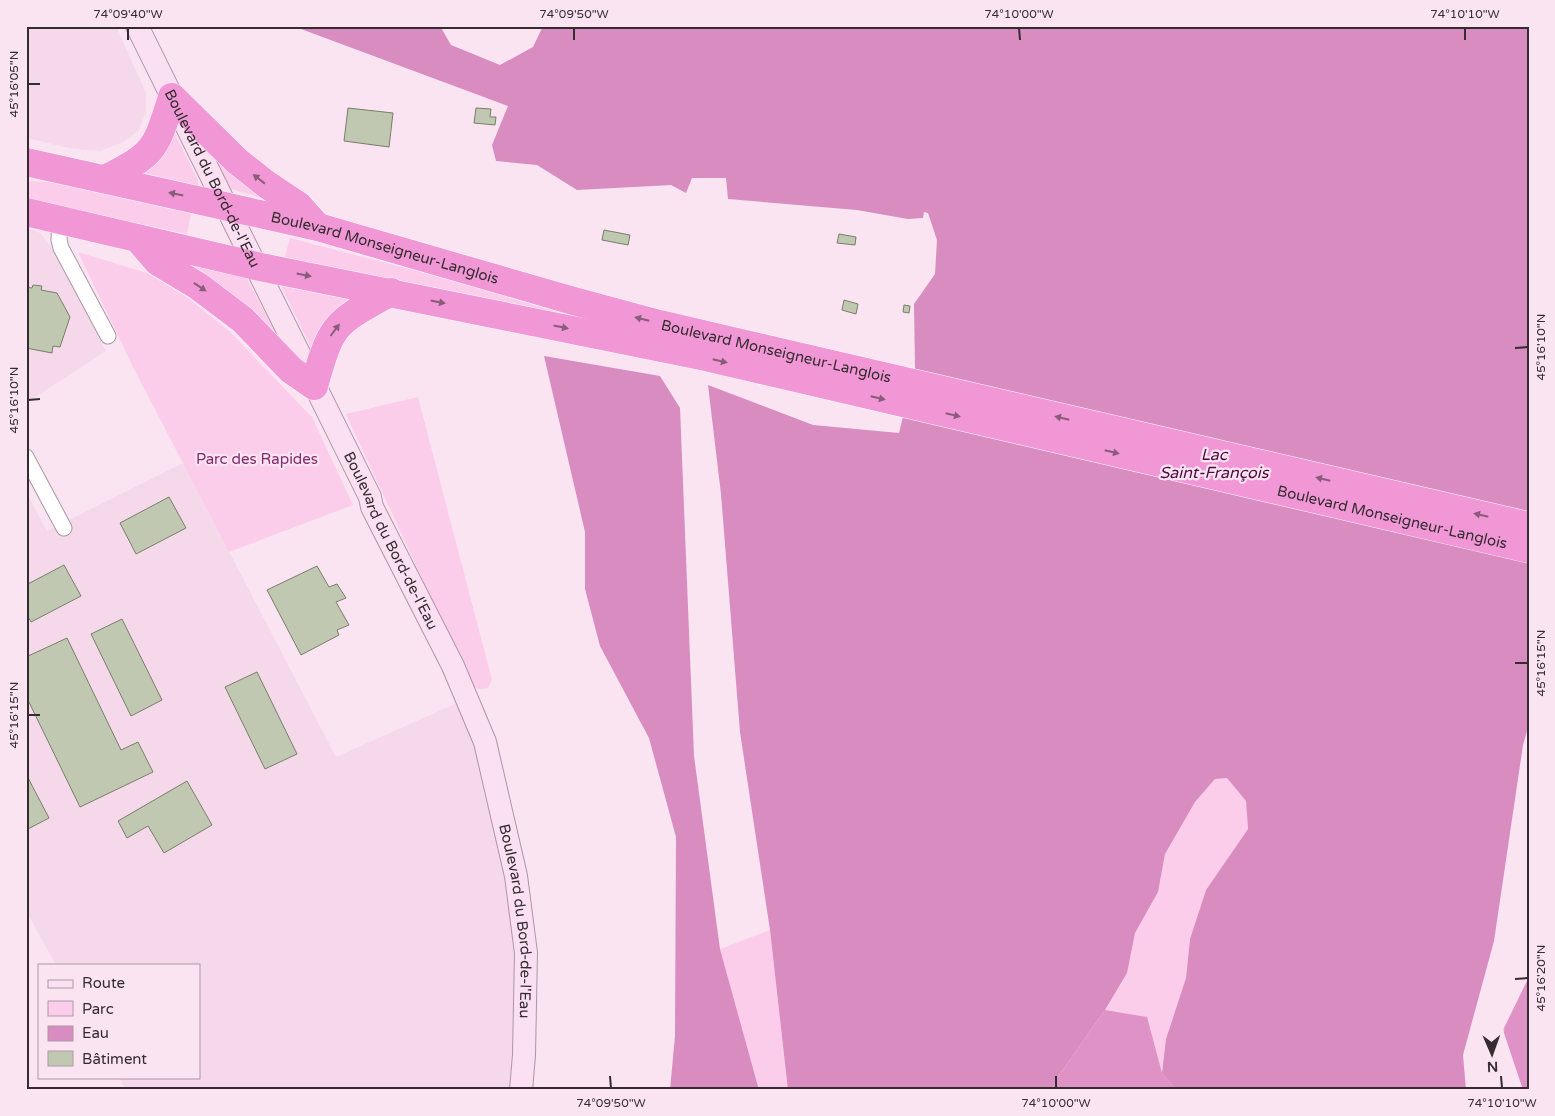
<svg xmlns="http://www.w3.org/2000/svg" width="1555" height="1116" viewBox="0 0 1555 1116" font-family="'Varela Round',sans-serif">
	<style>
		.built { fill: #f6d8eb }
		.green { fill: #fccdeb }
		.forest { fill: #df92c6 }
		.water { fill: #d88cc0 }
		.building { fill: #c1c8b2; stroke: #787e6a }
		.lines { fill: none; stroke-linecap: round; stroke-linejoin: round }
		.street-casing { stroke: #ab96a3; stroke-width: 17 }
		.secondary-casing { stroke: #ab96a3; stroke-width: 24 }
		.highway-casing { stroke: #fff; stroke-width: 29 }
		.street { stroke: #fff; stroke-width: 15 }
		.secondary { stroke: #fbe0f2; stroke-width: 22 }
		.highway { stroke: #f297d5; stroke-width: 28 }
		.oneway { fill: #8a5c7b }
		.ticks { fill: none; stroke: #342c31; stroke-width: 2 }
		.labels { text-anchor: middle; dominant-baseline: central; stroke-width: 4.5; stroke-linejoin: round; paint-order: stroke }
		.street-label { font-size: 15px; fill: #342c31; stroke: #fae4f2 }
		.park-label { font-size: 15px; fill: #822a6b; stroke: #fae4f2 }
		.water-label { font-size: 16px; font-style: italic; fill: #4e0a3e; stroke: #fae4f2 }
		.neatline { fill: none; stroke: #342c31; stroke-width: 2 }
		.ticks-label { font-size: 12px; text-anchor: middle; fill: #342c31 }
	</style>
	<rect width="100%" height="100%" fill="#fae4f2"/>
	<g class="built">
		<polygon points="26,26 116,26 146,93 146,112 139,130 123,142 101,151 74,149 26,138"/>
		<polygon points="26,227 40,233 55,251 106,351 26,403"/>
		<polygon points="183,463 336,757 457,703 499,806 516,876 521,1090 126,1090 119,1077 199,1077 199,965 56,965 26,911 26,492 47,531"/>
	</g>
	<g class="green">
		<polygon points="170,124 198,180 199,190 134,172"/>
		<polygon points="203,136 277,203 231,189"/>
		<polygon points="26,181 61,182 192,209 187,234 26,199"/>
		<polygon points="290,238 567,310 568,312 567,317 284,260"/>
		<polygon points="78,252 147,273 188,298 229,331 312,417 353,505 229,552 133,367"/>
		<polygon points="164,258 246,277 288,356"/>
		<polygon points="281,286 363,300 316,358"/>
		<polygon points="418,397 492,680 488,688 479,689 472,686 346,414"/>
		<polygon points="1227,778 1246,801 1248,829 1206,890 1190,939 1186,978 1166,1039 1162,1073 1176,1090 1052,1090 1105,1010 1127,973 1135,933 1158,892 1165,854 1195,802 1215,779"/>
		<polygon points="770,930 788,1090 759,1090 720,949"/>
	</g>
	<g class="forest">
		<polygon points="1529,977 1529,1090 1523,1090 1503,1030"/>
		<polygon points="1105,1010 1147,1017 1162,1073 1176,1090 1052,1090 1057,1078"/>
	</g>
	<g class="water">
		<polygon points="293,26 440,26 451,45 500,65 533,47 543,26 1529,26 1529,724 1523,745 1494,941 1463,1055 1466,1090 1176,1090 1162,1073 1166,1039 1186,978 1190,939 1206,890 1248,829 1246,801 1227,778 1215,779 1195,802 1165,854 1158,892 1135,933 1127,973 1105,1010 1057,1078 1052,1090 788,1090 770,930 740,732 721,494 708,385 813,425 899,433 915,368 914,304 935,274 937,240 928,213 924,212 923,218 908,219 857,210 728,199 726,178 692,178 686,193 671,185 577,190 537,165 496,161 492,145 508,106"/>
		<polygon points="544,356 660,376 680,408 694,756 720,949 759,1090 670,1090 675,1036 676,837 649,738 600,646 585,589 585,532"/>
	</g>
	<g class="building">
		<polygon points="348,108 393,113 389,147 344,141"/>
		<polygon points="476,108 491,109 490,117 496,117 495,125 474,123"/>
		<polygon points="604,230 630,235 628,245 602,240"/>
		<polygon points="839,234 856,237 855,245 837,243"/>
		<polygon points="33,285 42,286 41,290 57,293 70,317 60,347 53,346 52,353 26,348 26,287 32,288"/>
		<polygon points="844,300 858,304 856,314 842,310"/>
		<polygon points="904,305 910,306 909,313 903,312"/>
		<polygon points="169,497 186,528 136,554 120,523"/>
		<polygon points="64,565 81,596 31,622 26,613 26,585"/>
		<polygon points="317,566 329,587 337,584 346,598 336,602 349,625 337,630 339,635 301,655 267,590"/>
		<polygon points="122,619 162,700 131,716 91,634"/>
		<polygon points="67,638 121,750 138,742 153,772 80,807 26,696 26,657"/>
		<polygon points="257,672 297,754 265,769 225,687"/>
		<polygon points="26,774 49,818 26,830"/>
		<polygon points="187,781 212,825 164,853 148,826 127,838 118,821"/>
	</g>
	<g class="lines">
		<defs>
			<g id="street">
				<polyline points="60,220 59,240 61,248 108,336"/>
				<polyline points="26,457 64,528"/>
			</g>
			<g id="secondary">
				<path id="s1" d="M137,26L370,497L372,507L453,666L485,742L516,876L526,953L524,1055L521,1090"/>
			</g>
			<g id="highway">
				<path id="s2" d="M26,162L318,227L570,300L659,324L1529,526"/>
				<path d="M105,179C156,153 155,150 172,97L237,161L266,184L299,206L317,226"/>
				<path id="s3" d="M26,212L256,266L706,357L1529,549"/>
				<path d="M138,239L158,262L198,286L243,320L291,370L314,386C332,323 333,324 391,292"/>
			</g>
		</defs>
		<use href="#street" class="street-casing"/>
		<use href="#secondary" class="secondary-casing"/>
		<use href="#highway" class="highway-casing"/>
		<use href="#street" class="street"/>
		<use href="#secondary" class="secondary"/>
		<use href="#highway" class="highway"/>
	</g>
	<defs><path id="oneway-solid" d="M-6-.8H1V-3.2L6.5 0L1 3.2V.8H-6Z" transform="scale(1.25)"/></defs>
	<g class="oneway">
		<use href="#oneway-solid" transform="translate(259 179) rotate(-142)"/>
		<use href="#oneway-solid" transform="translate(176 194) rotate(-168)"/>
		<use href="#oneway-solid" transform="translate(304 275) rotate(11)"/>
		<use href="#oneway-solid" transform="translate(200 287) rotate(34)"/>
		<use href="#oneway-solid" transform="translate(438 302) rotate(11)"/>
		<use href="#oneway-solid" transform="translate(642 319) rotate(-166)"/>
		<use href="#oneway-solid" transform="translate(561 327) rotate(12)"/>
		<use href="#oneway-solid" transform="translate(335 330) rotate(-53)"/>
		<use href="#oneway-solid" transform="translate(720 361) rotate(13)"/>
		<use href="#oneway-solid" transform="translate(878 398) rotate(13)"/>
		<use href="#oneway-solid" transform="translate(953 415) rotate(13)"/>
		<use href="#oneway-solid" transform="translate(1062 418) rotate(-167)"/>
		<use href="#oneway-solid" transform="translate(1112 452) rotate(13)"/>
		<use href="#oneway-solid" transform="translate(1323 479) rotate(-167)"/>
		<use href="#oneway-solid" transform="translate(1481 515) rotate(-167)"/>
	</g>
	<path class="ticks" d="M128,28V40M574,28V40M1019,28L1020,40M1465,28V40M28,84H40M1515,348L1528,347M28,400L40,399M1515,663H1528M28,715H40M1515,979L1528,978M610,1076L611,1088M1056,1076V1088M1501,1076L1502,1088"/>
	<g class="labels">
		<g class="street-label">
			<text stroke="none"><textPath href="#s1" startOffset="170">Boulevard du Bord-de-l'Eau</textPath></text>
			<text stroke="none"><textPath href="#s2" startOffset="369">Boulevard Monseigneur-Langlois</textPath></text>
			<text stroke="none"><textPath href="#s2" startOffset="774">Boulevard Monseigneur-Langlois</textPath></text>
			<text stroke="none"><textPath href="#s3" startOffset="1400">Boulevard Monseigneur-Langlois</textPath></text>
			<text stroke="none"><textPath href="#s1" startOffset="574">Boulevard du Bord-de-l'Eau</textPath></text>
			<text stroke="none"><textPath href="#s1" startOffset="979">Boulevard du Bord-de-l'Eau</textPath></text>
		</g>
		<g class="park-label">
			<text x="257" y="459">Parc des Rapides</text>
		</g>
		<g class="water-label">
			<text x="1214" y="455">Lac<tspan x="1214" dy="18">Saint-François</tspan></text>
		</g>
	</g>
	<rect width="1555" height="1116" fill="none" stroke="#fae4f2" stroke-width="55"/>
	<rect x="38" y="964" width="162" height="115" fill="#fae4f2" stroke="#ab9aa5"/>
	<rect x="48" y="980" width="25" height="8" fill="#fbe0f2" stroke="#ab9aa5"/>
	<text x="82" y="988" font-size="15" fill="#342c31">Route</text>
	<rect x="48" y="1001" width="25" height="15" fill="#fccdeb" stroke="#ab9aa5"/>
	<text x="82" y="1014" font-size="15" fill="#342c31">Parc</text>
	<rect x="48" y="1026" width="25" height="15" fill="#d88cc0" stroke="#ab9aa5"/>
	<text x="82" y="1038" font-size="15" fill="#342c31">Eau</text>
	<rect x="48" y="1051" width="25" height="15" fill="#c1c8b2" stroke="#ab9aa5"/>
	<text x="82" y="1064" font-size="15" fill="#342c31">Bâtiment</text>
	<g transform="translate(1492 1054) rotate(178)" stroke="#fae4f2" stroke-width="4" paint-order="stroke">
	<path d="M0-4L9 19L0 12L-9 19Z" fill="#342c31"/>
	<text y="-8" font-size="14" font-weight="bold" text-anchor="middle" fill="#342c31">N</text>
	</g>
	<rect x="28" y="28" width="1500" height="1060" class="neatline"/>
	<g class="ticks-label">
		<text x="128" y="18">74°09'40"W</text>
		<text x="574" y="18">74°09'50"W</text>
		<text x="1019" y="18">74°10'00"W</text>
		<text x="1465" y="18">74°10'10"W</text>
		<text transform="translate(14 84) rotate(-90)" y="4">45°16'05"N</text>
		<text transform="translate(1541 347) rotate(-90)" y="4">45°16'10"N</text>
		<text transform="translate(14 400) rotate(-90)" y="4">45°16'10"N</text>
		<text transform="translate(1541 663) rotate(-90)" y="4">45°16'15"N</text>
		<text transform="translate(14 715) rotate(-90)" y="4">45°16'15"N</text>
		<text transform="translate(1541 978) rotate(-90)" y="4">45°16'20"N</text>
		<text x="611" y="1107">74°09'50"W</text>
		<text x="1056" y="1107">74°10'00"W</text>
		<text x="1502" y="1107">74°10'10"W</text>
	</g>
</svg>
